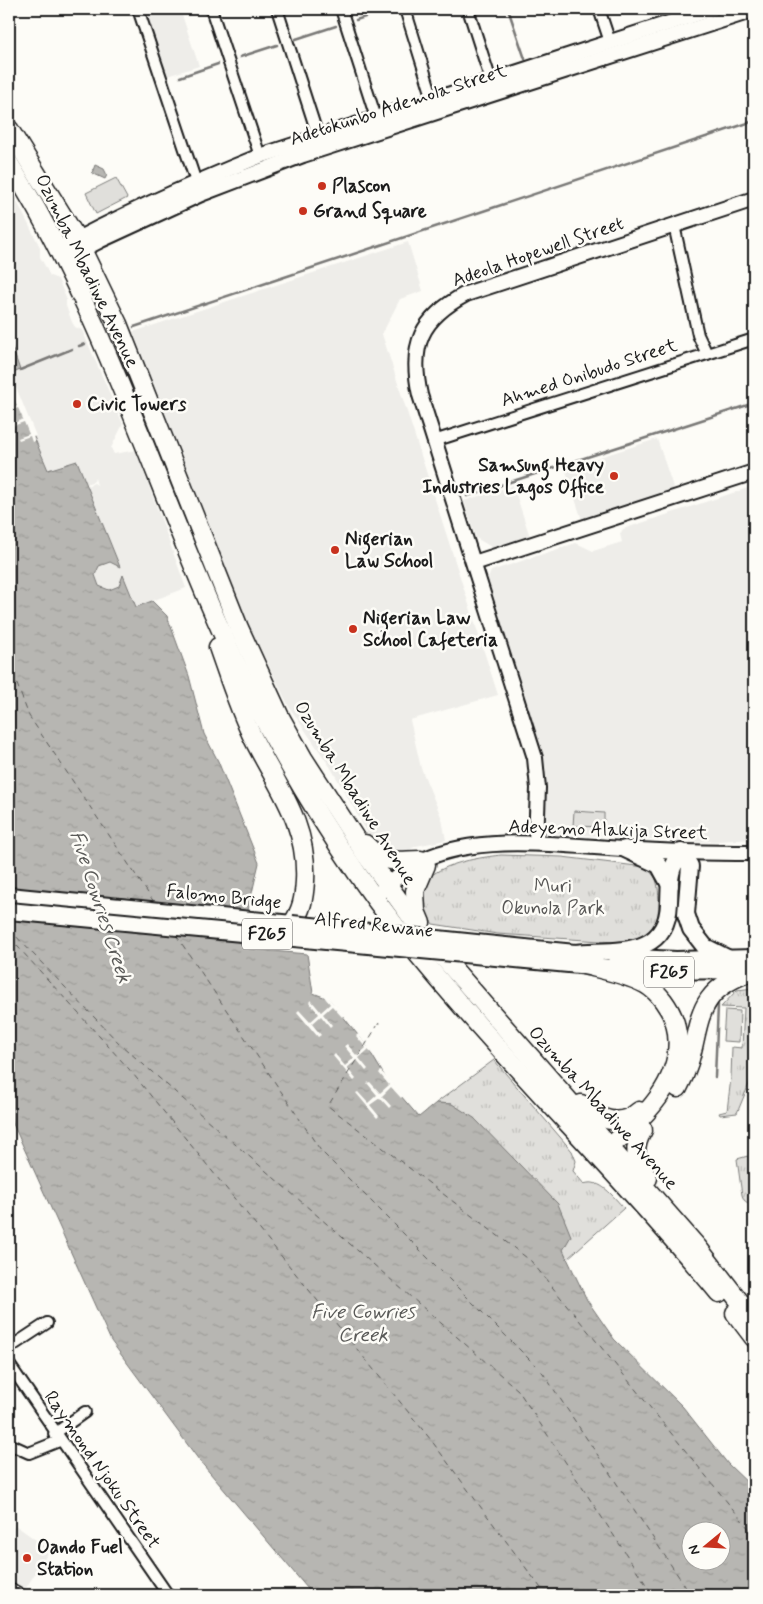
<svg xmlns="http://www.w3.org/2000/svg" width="763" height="1604" viewBox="0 0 763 1604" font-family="Mynerve,sans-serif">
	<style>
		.built { fill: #eeede9 }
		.grass { fill: url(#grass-tufts); stroke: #7e7e7c }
		.pitch { fill: #e0dfdb; stroke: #7e7e7c }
		.water { fill: url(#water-ripples); stroke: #797876; fill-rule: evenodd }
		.pier { fill: #fdfcf7 }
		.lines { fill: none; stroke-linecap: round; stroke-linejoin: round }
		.stream { stroke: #797876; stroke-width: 2.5 }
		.ferry { stroke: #5a5a58; stroke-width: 1; stroke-dasharray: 6 5; stroke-linecap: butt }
		.street-casing { stroke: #1c1c1c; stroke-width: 14 }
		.secondary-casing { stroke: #1c1c1c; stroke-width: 18 }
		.primary-casing { stroke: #1c1c1c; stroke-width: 20 }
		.highway-casing { stroke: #1c1c1c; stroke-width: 21 }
		.street { stroke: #fdfcf7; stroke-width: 10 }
		.secondary { stroke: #fdfcf7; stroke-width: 14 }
		.primary { stroke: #fdfcf7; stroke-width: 16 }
		.highway { stroke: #fdfcf7; stroke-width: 18 }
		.primary-bridge-casing { stroke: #1c1c1c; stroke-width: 20; stroke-linecap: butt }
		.primary-bridge { stroke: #fdfcf7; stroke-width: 16 }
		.poi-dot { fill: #c8321e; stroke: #fdfcf7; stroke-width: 2 }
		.labels { text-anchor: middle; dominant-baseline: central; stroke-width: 5; stroke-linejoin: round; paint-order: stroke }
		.shield { fill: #fdfcf7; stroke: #605f5e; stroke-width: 1 }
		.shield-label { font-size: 18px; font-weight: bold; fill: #1c1c1c }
		.street-label { font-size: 19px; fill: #1c1c1c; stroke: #fdfcf7 }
		.poi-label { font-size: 19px; font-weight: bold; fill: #1c1c1c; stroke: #fdfcf7; text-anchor: start }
		.park-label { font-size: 19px; fill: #575655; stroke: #fdfcf7 }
		.water-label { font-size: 20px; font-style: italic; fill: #5a5a58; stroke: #fdfcf7 }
	</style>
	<defs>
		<pattern id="grass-tufts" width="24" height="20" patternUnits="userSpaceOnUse" patternTransform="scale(1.25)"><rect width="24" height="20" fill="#e0dfdb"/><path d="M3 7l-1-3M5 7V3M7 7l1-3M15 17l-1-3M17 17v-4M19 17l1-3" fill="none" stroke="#c0bfbb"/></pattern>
		<pattern id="water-ripples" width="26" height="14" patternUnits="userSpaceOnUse" patternTransform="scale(1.25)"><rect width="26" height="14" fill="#b7b6b2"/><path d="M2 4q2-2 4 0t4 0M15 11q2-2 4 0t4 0" fill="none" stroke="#9d9c98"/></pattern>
	</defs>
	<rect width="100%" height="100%" fill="#fdfcf7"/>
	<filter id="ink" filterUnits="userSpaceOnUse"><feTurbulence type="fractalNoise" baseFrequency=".02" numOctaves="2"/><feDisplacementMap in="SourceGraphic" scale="10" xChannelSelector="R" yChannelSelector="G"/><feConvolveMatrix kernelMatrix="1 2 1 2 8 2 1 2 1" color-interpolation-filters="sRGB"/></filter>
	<g filter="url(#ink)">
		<g class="built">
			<polygon points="145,9 180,9 199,66 167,76"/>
			<polygon points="9,186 40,247 40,257 45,266 50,276 58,279 66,298 66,306 72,322 75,327 82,330 123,424 111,448 114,454 136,450 186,588 136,607 123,576 119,586 109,590 99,586 95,575 99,566 110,562 120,566 87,486 94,483 97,485 95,478 94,481 86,484 77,461 48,471 9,378 9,375 20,370 9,339"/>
			<polygon points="408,242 423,291 400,299 382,334 498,695 410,720 421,768 442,819 446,840 416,846 395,858 375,846 331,768 289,707 248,623 133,332"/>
			<polygon points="657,439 674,490 582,520 565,468"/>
			<polygon points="513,485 530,537 493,548 476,538 464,501"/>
			<polygon points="754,486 754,839 697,842 551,833 542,825 536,740 486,584 491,571 576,543 593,551 622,542 620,534 623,529"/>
			<polygon points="15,1525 50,1550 22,1594 9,1587 9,1536"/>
		</g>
		<g class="grass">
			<path d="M501,855L562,857L645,867C648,870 652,873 654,876C661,885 660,921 653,930C647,938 637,940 629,943L498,934L433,924C430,919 424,914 422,908C406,867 476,858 501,855Z"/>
			<polygon points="754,988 754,1060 752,1065 754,1072 737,1113 720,1115 719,1113 727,1111 731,1078 732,1047 742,1048 744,1008 721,1007 737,990"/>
			<path d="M494,1060L572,1151L576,1161L573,1171L584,1184C601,1178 613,1197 624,1208L567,1259L563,1250L452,1104L436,1103Z"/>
			<polygon points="748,1156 754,1176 754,1208 744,1200 742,1195 737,1159"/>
		</g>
		<g class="pitch">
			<polygon points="116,178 127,198 96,214 86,193"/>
			<polygon points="574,811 604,813 604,827 573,826"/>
			<polygon points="725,1010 740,1011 739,1042 723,1041"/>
		</g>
		<g class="water">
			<polygon points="95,165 104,169 107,175 105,179 92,173"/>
			<polygon points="9,339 20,370 9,375"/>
			<path d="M9,378L48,470L77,461L120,567L110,562L99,566L95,575L99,586L109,590L119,586L123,575L136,607L152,601L167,616L189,676L204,734L218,761L259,863L248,910L249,949L307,954L313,993L329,999L366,1045L387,1080L419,1117L436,1103L452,1104L474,1118L558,1204L571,1236L563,1250L587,1300L614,1339L683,1407L728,1464L754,1489V1595H313L199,1460L111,1341L9,1115ZM690,1532H720V1562H690Z"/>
		</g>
		<g class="pier">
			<polygon points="9,370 36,436 33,437 35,441 32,442 30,436 19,440 18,438 29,434 24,422 13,426 12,424 23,419 18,408 9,412 9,409 17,406 13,395 9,396 12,392 9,385"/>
			<polygon points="321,993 327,996 344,1015 342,1017 332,1006 323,1014 332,1025 330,1027 321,1016 312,1024 321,1035 318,1037 297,1012 299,1010 310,1022 319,1014 309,1002 311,1000 321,1012 330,1004"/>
			<polygon points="358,1034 378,1060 368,1050 359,1058 368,1069 366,1071 357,1060 347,1068 356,1079 354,1081 333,1056 335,1054 345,1066 354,1058 344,1046 347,1044 357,1056 366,1048 356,1036"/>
			<polygon points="381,1071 403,1096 401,1098 391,1087 382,1096 391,1106 389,1108 380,1098 370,1105 379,1116 377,1118 356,1093 358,1092 368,1103 377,1095 367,1083 370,1082 380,1093 389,1085 379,1073"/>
		</g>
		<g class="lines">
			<g class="stream">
				<polyline points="508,9 525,59"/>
				<polyline points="356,20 389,9"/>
				<polyline points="296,39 336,26"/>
				<polyline points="240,57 277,45"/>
				<polyline points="180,77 218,64"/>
				<polyline points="134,327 754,121"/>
				<polyline points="79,346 85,344"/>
				<polyline points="20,370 72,349"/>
				<polyline points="467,496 754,403"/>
				<polyline points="715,1077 718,1005"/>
			</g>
			<g class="ferry">
				<polyline points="9,663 29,716 154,902"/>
				<polyline points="9,929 121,1045 518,1390 653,1595"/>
				<polyline points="176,935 321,1151 543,1373 691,1595"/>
				<polyline points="9,937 129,1069 431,1440 546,1595"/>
				<polyline points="379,1023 328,1106 531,1261 754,1535"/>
			</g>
			<defs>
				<g id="street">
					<polyline points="138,9 198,188"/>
					<polyline points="211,9 260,156"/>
					<polyline points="277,9 318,136"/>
					<polyline points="341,9 376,118"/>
					<polyline points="405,9 433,99"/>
					<polyline points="468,9 491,81"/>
					<polyline points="599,9 610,42"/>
					<polyline points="674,225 698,335 707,354"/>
					<polyline points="434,441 754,339"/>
					<polyline points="9,1348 47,1323"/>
					<polyline points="9,1364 168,1595"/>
					<polyline points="54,1434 85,1412"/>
					<polyline points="9,1444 29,1453 59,1441"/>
				</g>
				<g id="secondary">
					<path d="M57,250C122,214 191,184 260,156L712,9"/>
					<polyline points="62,260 101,240 201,194 303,155 754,10"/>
					<polyline points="474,563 754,472"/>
					<path d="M536,842L538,788L535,758L420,395C409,345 421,318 466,294L754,199"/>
					<path d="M380,892C393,881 408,867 423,860C480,833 565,846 625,849C668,852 711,853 754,853"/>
					<polyline points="9,1590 18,1595"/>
				</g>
				<g id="primary">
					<polyline points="625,849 659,865 670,885"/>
					<polyline points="9,896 292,924"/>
					<polyline points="525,948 585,954"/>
					<path d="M574,953C615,949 667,959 669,903C670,880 668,872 681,852L690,866L686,914L691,929L705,947L729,959"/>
					<polyline points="617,957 676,960 754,958"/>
					<polyline points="526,960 643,971 752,970"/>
				</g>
				<g id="highway">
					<polyline points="9,129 77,239 118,324 239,628 280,717 303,758 366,855 428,940 699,1249 754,1320"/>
					<path d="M9,163C127,349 176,568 285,758C328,834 378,908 435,975C526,1083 628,1183 719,1293"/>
					<path d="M218,647C229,678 239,710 254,740C278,788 308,824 305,881C304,898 302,910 292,924"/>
					<path d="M365,844C386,866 395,860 421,860"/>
					<polyline points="421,923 416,911 415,891 426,865"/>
					<path d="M584,965C604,970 626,974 645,984C659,992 670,1008 675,1023C690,1079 640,1122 601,1154"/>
					<path d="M678,1088C707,1037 682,993 754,971"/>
					<path d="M581,1104C599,1119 619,1129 639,1111"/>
					<path d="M643,1130C632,1148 635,1161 648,1178"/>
					<polyline points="735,1313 754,1338"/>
				</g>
			</defs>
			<use href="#street" class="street-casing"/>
			<use href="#secondary" class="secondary-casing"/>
			<use href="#primary" class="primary-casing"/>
			<use href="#highway" class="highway-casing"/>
			<use href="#street" class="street"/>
			<use href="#secondary" class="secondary"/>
			<use href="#primary" class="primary"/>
			<use href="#highway" class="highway"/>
			<defs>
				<g id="primary-bridge">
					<polyline points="9,911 526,960"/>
					<polyline points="292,924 525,948"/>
				</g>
			</defs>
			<use href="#primary-bridge" class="primary-bridge-casing"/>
			<use href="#primary-bridge" class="primary-bridge"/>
		</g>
	</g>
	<g class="poi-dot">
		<circle cx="322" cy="186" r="5"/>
		<circle cx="303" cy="211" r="5"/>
		<circle cx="77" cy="404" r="5"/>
		<circle cx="614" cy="476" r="5"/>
		<circle cx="335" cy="550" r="5"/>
		<circle cx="353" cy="629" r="5"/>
		<circle cx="27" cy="1558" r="5"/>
	</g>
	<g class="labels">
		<g class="shield">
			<rect x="242" y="918.5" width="50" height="31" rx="4"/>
			<rect x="644" y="956.5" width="50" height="31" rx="4"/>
		</g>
		<g class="shield-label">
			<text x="267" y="934">F265</text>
			<text x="669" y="972">F265</text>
		</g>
		<g class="street-label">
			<text transform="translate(398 105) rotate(-18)">Adetokunbo Ademola Street</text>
			<text transform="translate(538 252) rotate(-19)">Adeola Hopewell Street</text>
			<text transform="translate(87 271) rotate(64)">Ozumba Mbadiwe Avenue</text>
			<text transform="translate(589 373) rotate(-18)">Ahmed Onibudo Street</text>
			<text transform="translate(355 793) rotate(58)">Ozumba Mbadiwe Avenue</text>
			<text transform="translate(608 830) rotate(2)">Adeyemo Alakija Street</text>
			<text transform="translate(224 897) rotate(6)">Falomo Bridge</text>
			<text transform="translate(374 925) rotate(6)">Alfred Rewane</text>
			<text transform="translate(603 1108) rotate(48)">Ozumba Mbadiwe Avenue</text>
			<text transform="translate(102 1470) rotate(55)">Raymond Njoku Street</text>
		</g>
		<g class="poi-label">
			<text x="332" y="186">Plascon</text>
			<text x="313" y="211">Grand Square</text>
			<text x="87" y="404">Civic Towers</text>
			<text x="604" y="465" text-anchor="end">Samsung Heavy<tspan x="604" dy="22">Industries Lagos Office</tspan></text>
			<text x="345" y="539">Nigerian<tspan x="345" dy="22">Law School</tspan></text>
			<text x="363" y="618">Nigerian Law<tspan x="363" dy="22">School Cafeteria</tspan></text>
			<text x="37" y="1547">Oando Fuel<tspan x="37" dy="22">Station</tspan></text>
		</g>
		<g class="park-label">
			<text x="553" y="886">Muri<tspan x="553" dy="22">Okunola Park</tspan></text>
		</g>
		<g class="water-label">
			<text transform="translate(100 907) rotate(72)">Five Cowries Creek</text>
			<text x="363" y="1312">Five Cowries<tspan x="363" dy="23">Creek</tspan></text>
		</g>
	</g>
	<rect width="763" height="1604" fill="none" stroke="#fdfcf7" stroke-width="30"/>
	<rect x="15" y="15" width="733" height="1574" fill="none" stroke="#1c1c1c" stroke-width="2" filter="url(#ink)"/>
	<g transform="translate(706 1546) rotate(252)"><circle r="24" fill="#fdfcf7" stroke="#a3a29f"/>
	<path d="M0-4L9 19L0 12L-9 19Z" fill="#c8321e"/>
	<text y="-8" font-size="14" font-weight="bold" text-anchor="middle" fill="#1c1c1c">N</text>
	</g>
</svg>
